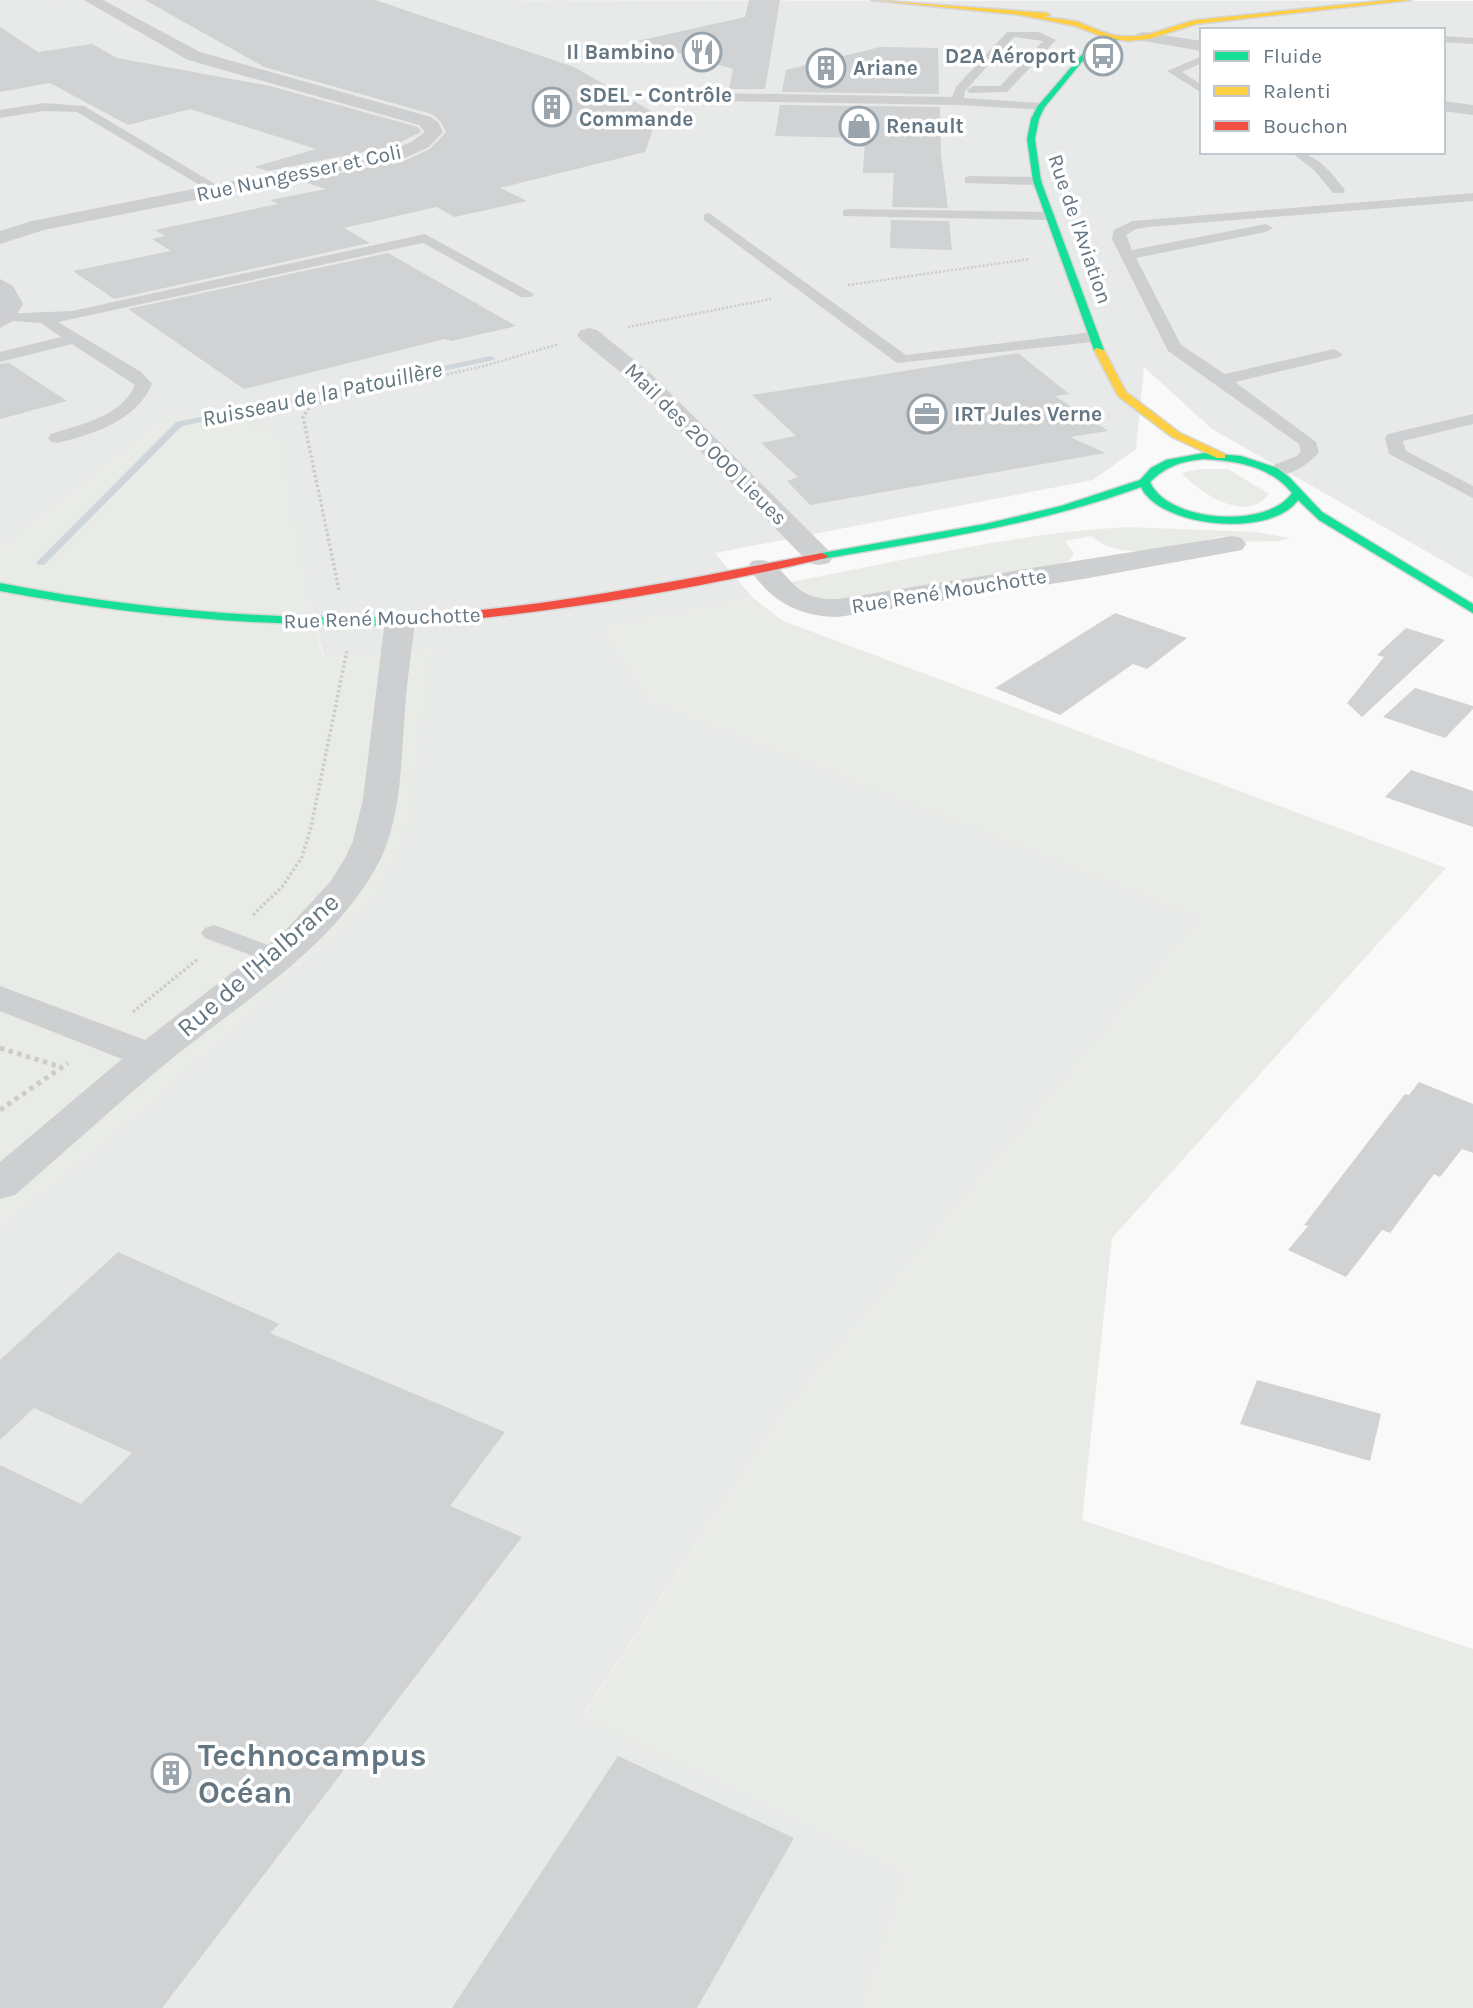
<svg xmlns="http://www.w3.org/2000/svg" width="1473" height="2008" viewBox="0 0 1473 2008" font-family="Karla,sans-serif">
	<style>
		.built { fill: #e8e9e9; fill-rule: evenodd }
		.green { fill: #e8ebe6 }
		.lines { fill: none; stroke-linecap: round; stroke-linejoin: round }
		.stream { fill: #ced6d9; fill-rule: evenodd }
		.building { fill: #d0d2d3 }
		.fast-casing { stroke: #d5d6d7; stroke-width: 3 }
		.slow-casing { stroke: #d5d6d7; stroke-width: 3 }
		.jam-casing { stroke: #d5d6d7; stroke-width: 3 }
		.path-far2 { stroke: #cbcccd; stroke-width: 2.5; stroke-dasharray: 2 2; stroke-linecap: butt }
		.path-far1 { stroke: #cbcccd; stroke-width: 3.5; stroke-dasharray: 2.5 2.5; stroke-linecap: butt }
		.path { stroke: #cbcccd; stroke-width: 5; stroke-dasharray: 4.5 4.5; stroke-linecap: butt }
		.lane { fill: #cecfd0; fill-rule: evenodd }
		.street { fill: #cecfd0; fill-rule: evenodd }
		.fast { fill: #16e098; fill-rule: evenodd }
		.slow { fill: #ffcf43; fill-rule: evenodd }
		.jam { fill: #f24e42; fill-rule: evenodd }
		.labels { text-anchor: middle; dominant-baseline: central; stroke-width: 7; stroke-linejoin: round; paint-order: stroke }
		.far-poi-label { font-size: 21px; font-weight: bold; fill: #657683; stroke: #fff; text-anchor: start }
		.far-street-label { font-size: 21px; fill: #657683; stroke: #fff }
		.far-water-label { font-size: 23px; font-style: italic; fill: #60757c; stroke: #fff }
		.street-label { font-size: 26px; fill: #657683; stroke: #fff }
		.near-poi-label { font-size: 32px; font-weight: bold; fill: #657683; stroke: #fff; text-anchor: start }
	</style>
	<rect width="100%" height="100%" fill="#f9f9f9"/>
	<path class="built" d="M0,0L1473,1V578L1212,429L1144,367L1136,449L1093,480L715,553L753,598L602,628L649,701L1200,917L783,1412L582,1716L906,1874L862,2008H0V1226L143,1109L377,896L433,650L324,658L310,601L176,411L0,549ZM1202,30H1443V152H1202Z"/>
	<g class="green">
		<polygon points="176,411 278,429 310,601 323,658 433,650 406,839 377,896 143,1109 0,1226 0,549"/>
		<path d="M1200,469H1228L1269,494C1246,524 1201,494 1182,473Z"/>
		<path d="M1127,527L1256,532L1290,538L1280,541L1231,542L1224,536C1184,543 1125,566 1091,536L1065,541L1074,554L1071,559L1062,564L837,600L817,601L785,583C898,562 1012,533 1127,527Z"/>
		<polygon points="753,598 783,621 1446,868 1112,1238 1082,1520 1473,1649 1473,2008 862,2008 906,1874 582,1717 783,1412 1199,918 649,701 602,628"/>
	</g>
	<g class="lines">
		<polygon class="stream" points="491,356 495,358 494,360 182,426 44,565 38,565 36,563 176,422"/>
	</g>
	<g class="building">
		<polygon points="145,0 375,0 574,67 658,115 645,152 500,188 527,201 455,217 436,207 344,228 370,243 114,299 73,271 171,251 152,239 165,236 155,230 278,204 270,200 326,189 301,181 406,160 430,149 446,132 440,121 432,114 264,67"/>
		<polygon points="749,0 780,0 765,89 729,89 733,69 637,41 745,17"/>
		<polygon points="0,27 38,52 92,44 117,58 270,86 418,127 421,132 393,146 268,171 254,167 316,149 190,109 128,125 50,83 0,92"/>
		<polygon points="880,47 938,48 939,94 782,92 786,70"/>
		<polygon points="780,105 940,107 941,154 948,208 892,207 894,173 863,173 865,138 775,136"/>
		<polygon points="891,220 949,221 952,250 890,248"/>
		<polygon points="388,253 516,326 451,341 445,339 244,389 128,309"/>
		<polygon points="1018,353 1069,394 1055,396 1108,431 1070,437 1105,453 810,505 787,481 798,477 761,443 796,436 752,395"/>
		<polygon points="9,363 67,401 0,419 0,364"/>
		<polygon points="1115,613 1187,638 1147,669 1133,664 1060,715 995,688"/>
		<polygon points="1406,628 1445,640 1362,717 1347,703 1384,657 1377,655"/>
		<polygon points="1415,688 1473,706 1473,709 1445,738 1383,717"/>
		<polygon points="1411,770 1473,791 1473,827 1385,797"/>
		<polygon points="1419,1082 1473,1104 1473,1153 1462,1149 1440,1177 1434,1174 1390,1233 1382,1230 1346,1277 1288,1250 1308,1226 1304,1225 1405,1094 1409,1095"/>
		<polygon points="118,1252 279,1324 270,1333 505,1432 450,1506 522,1537 162,2008 0,2008 0,1465 81,1504 132,1453 34,1408 0,1440 0,1360"/>
		<polygon points="1257,1380 1381,1414 1370,1461 1240,1424"/>
		<polygon points="618,1756 794,1838 697,2008 452,2008"/>
	</g>
	<g class="lines">
		<defs>
			<g id="fast">
				<polygon points="1119,36 1124,37 1090,52 1044,108 1039,119 1035,139 1041,181 1104,350 1099,353 1094,350 1033,181 1027,139 1031,119 1037,107 1086,50"/>
				<path d="M1204,453L1241,456L1277,468L1289,477L1322,512L1473,604V613L1319,520L1298,500C1272,538 1160,528 1141,487C1038,525 930,540 822,559L816,556L822,553L985,524L1061,506L1140,480L1151,468L1166,460ZM1204,459C1238,461 1270,466 1292,493C1268,529 1168,523 1150,482C1166,466 1182,461 1204,459Z"/>
				<path d="M0,583C132,609 263,620 397,617L403,621L397,625C263,627 132,616 0,591Z"/>
			</g>
			<g id="slow">
				<path d="M871,0L1047,13L1050,15L1045,17C1056,19 1068,19 1078,22C1102,31 1110,38 1137,36C1158,34 1176,24 1196,20L1390,0H1411L1196,24L1149,39L1128,41L1106,38L1075,26L1020,15Z"/>
				<polygon points="1096,348 1104,350 1126,392 1180,433 1225,454 1225,458 1217,458 1172,437 1118,396 1094,350"/>
			</g>
			<path id="jam" d="M822,553L828,556L826,558C687,591 540,616 397,625L391,621L397,617C541,609 681,580 822,553Z"/>
		</defs>
		<use href="#fast" class="fast-casing"/>
		<use href="#slow" class="slow-casing"/>
		<use href="#jam" class="jam-casing"/>
		<g class="path-far2">
			<polyline points="848,285 1030,259"/>
			<polyline points="628,327 771,299"/>
			<polyline points="365,393 484,366 559,344"/>
		</g>
		<g class="path-far1">
			<polyline points="339,590 303,417 311,405 373,391"/>
			<polyline points="253,915 282,887 302,857 311,827 347,650"/>
			<polyline points="133,1012 199,958"/>
		</g>
		<g class="path">
			<polyline points="0,1048 61,1067"/>
			<polyline points="0,1110 68,1063"/>
		</g>
		<g class="lane">
			<polygon points="1007,32 1039,32 1056,40 1007,92 969,93 967,90 973,86 1000,86 1043,41 1014,37 965,91 964,98 1041,103 1045,104 1045,110 959,105 710,101 687,105 681,101 710,93 952,97 956,87"/>
			<polygon points="1443,36 1473,38 1473,44 1443,42"/>
			<polygon points="1202,56 1202,63 1182,72 1202,85 1202,93 1167,71"/>
			<polygon points="44,103 84,106 225,190 218,194 213,193 77,112 44,111 0,118 0,110"/>
			<path d="M1291,152C1316,152 1330,171 1345,190L1343,193H1333L1315,171Z"/>
			<polygon points="970,176 1037,177 1044,181 1037,185 965,183 965,177"/>
			<path d="M1473,193V201L1148,227L1136,229L1126,235L1132,250L1266,224L1273,228L1266,232L1136,258L1181,345L1225,374L1334,349L1342,354L1340,357L1235,382L1316,442L1319,452C1309,465 1286,479 1269,475L1266,471L1269,467L1297,456L1301,451L1299,444L1168,351L1112,239L1114,230L1132,221Z"/>
			<polygon points="848,209 1050,212 1057,216 1050,220 843,216 843,210"/>
			<polygon points="709,213 906,355 1092,332 1100,337 1092,342 897,363 704,220 704,214"/>
			<path d="M425,234L534,294L531,297H521L423,243L58,322L141,372L152,384C136,421 94,434 57,443L51,442L48,438L51,434C81,424 121,417 135,385L72,344L0,362V352L61,337L41,323L0,320V314L72,311Z"/>
			<polygon points="1473,414 1473,424 1403,441 1406,451 1473,486 1473,498 1389,454 1385,438 1388,434"/>
			<polygon points="214,925 284,951 288,956 284,961 275,964 205,938 201,933 205,928"/>
		</g>
		<g class="street">
			<polygon points="84,0 103,0 200,52 431,117 438,122 443,132 429,147 405,158 44,230 0,244 0,231 32,221 394,149 411,142 425,132 419,125 188,60"/>
			<polygon points="1143,32 1202,41 1202,51 1137,40 1135,37 1137,34"/>
			<polygon points="1443,101 1473,105 1473,115 1443,111"/>
			<polygon points="0,279 13,286 23,304 13,321 0,328"/>
			<polygon points="589,328 597,330 650,373 829,551 833,557 829,563 819,565 809,563 634,383 581,340 577,335 581,330"/>
			<path d="M1232,536L1242,538L1246,544L1242,550L1083,579L838,617C797,616 771,601 748,567L752,561C778,555 785,582 805,593C816,599 826,599 838,599Z"/>
			<path d="M400,611L410,614L415,620C412,650 407,679 405,709C401,759 402,815 380,860C334,950 237,1004 163,1066C112,1108 65,1152 15,1195L0,1199V1162L122,1059L0,1011V986L145,1040L282,934L330,882L344,860L353,841L363,799L385,620L390,614Z"/>
		</g>
		<use href="#fast" class="fast"/>
		<use href="#slow" class="slow"/>
		<use href="#jam" class="jam"/>
	</g>
	<defs>
		<symbol id="restaurant-ring" viewBox="-11 -11 22 22"><circle r="9.5" fill="#fff" stroke="#99a4ac" stroke-width="1.5"/><path d="M-5-6h1v4h1v-4h1v4h1v-4h1v5L-1.5 .5V6h-2V.5L-5-1ZM5-6V6H3V1.5H1.5Q1.5-4 5-6Z" fill="#99a4ac"/></symbol>
		<symbol id="bus-ring" viewBox="-11 -11 22 22"><circle r="9.5" fill="#fff" stroke="#99a4ac" stroke-width="1.5"/><path d="M-5-6H5V4H4V6H2V4H-2V6H-4V4H-5ZM-3.5-4V0h7V-4ZM-3.5 1.2v1.5H-2V1.2ZM2 1.2v1.5H3.5V1.2Z" fill="#99a4ac"/></symbol>
		<symbol id="building-ring" viewBox="-11 -11 22 22"><circle r="9.5" fill="#fff" stroke="#99a4ac" stroke-width="1.5"/><path d="M-4-6H4V6H1V3H-1V6H-4ZM-2.5-4.3h1.7v1.8h-1.7ZM.8-4.3h1.7v1.8H.8ZM-2.5-1h1.7V.8h-1.7ZM.8-1h1.7V.8H.8Z" fill="#99a4ac"/></symbol>
		<symbol id="shop-ring" viewBox="-11 -11 22 22"><circle r="9.5" fill="#fff" stroke="#99a4ac" stroke-width="1.5"/><path d="M-5-2.5h2.3a2.7 3.5 0 0 1 5.4 0H5L5.5 6h-11ZM-1.5-2.5h3a1.5 2.3 0 0 0-3 0Z" fill="#99a4ac"/></symbol>
		<symbol id="office-ring" viewBox="-11 -11 22 22"><circle r="9.5" fill="#fff" stroke="#99a4ac" stroke-width="1.5"/><path d="M-6-3h4V-5.5h4V-3h4V5H-6ZM-1-4.5V-3h2v-1.5ZM-6 0V1H6V0Z" fill="#99a4ac"/></symbol>
	</defs>
	<g fill-rule="evenodd">
		<use href="#restaurant-ring" x="680" y="30" width="44" height="44"/>
		<use href="#bus-ring" x="1081" y="34" width="44" height="44"/>
		<use href="#building-ring" x="804" y="46" width="44" height="44"/>
		<use href="#building-ring" x="530" y="85" width="44" height="44"/>
		<use href="#shop-ring" x="837" y="104" width="44" height="44"/>
		<use href="#office-ring" x="905" y="392" width="44" height="44"/>
		<use href="#building-ring" x="149" y="1751" width="44" height="44"/>
	</g>
	<g class="labels">
		<g class="far-poi-label">
			<text x="675" y="52" text-anchor="end">Il Bambino</text>
			<text x="1076" y="56" text-anchor="end">D2A Aéroport</text>
			<text x="853" y="68">Ariane</text>
			<text x="579" y="95">SDEL - Contrôle<tspan x="579" dy="24">Commande</tspan></text>
			<text x="886" y="126">Renault</text>
			<text x="954" y="414">IRT Jules Verne</text>
		</g>
		<g class="far-street-label">
			<text transform="translate(299 173) rotate(-12)">Rue Nungesser et Coli</text>
			<text transform="translate(1080 229) rotate(71)">Rue de l'Aviation</text>
			<text transform="translate(706 444) rotate(45)">Mail des 20 000 Lieues</text>
			<text transform="translate(949 591) rotate(-9)">Rue René Mouchotte</text>
			<text transform="translate(382 618) rotate(-2)">Rue René Mouchotte</text>
		</g>
		<g class="far-water-label">
			<text transform="translate(322 394) rotate(-12)">Ruisseau de la Patouillère</text>
		</g>
		<g class="street-label">
			<text transform="translate(258 965) rotate(-41)">Rue de l'Halbrane</text>
		</g>
		<g class="near-poi-label">
			<text x="198" y="1755">Technocampus<tspan x="198" dy="37">Océan</tspan></text>
		</g>
	</g>
	<rect x="1200" y="28" width="245" height="126" fill="#ffffff" stroke="#c1c8cd" stroke-width="2"/>
	<rect x="1214" y="51" width="35" height="10" fill="#16e098" stroke="#c1c8cd" stroke-width="2"/>
	<text x="1263" y="63" font-size="21" fill="#657683">Fluide</text>
	<rect x="1214" y="86" width="35" height="10" fill="#ffcf43" stroke="#c1c8cd" stroke-width="2"/>
	<text x="1263" y="98" font-size="21" fill="#657683">Ralenti</text>
	<rect x="1214" y="121" width="35" height="10" fill="#f24e42" stroke="#c1c8cd" stroke-width="2"/>
	<text x="1263" y="133" font-size="21" fill="#657683">Bouchon</text>
</svg>
